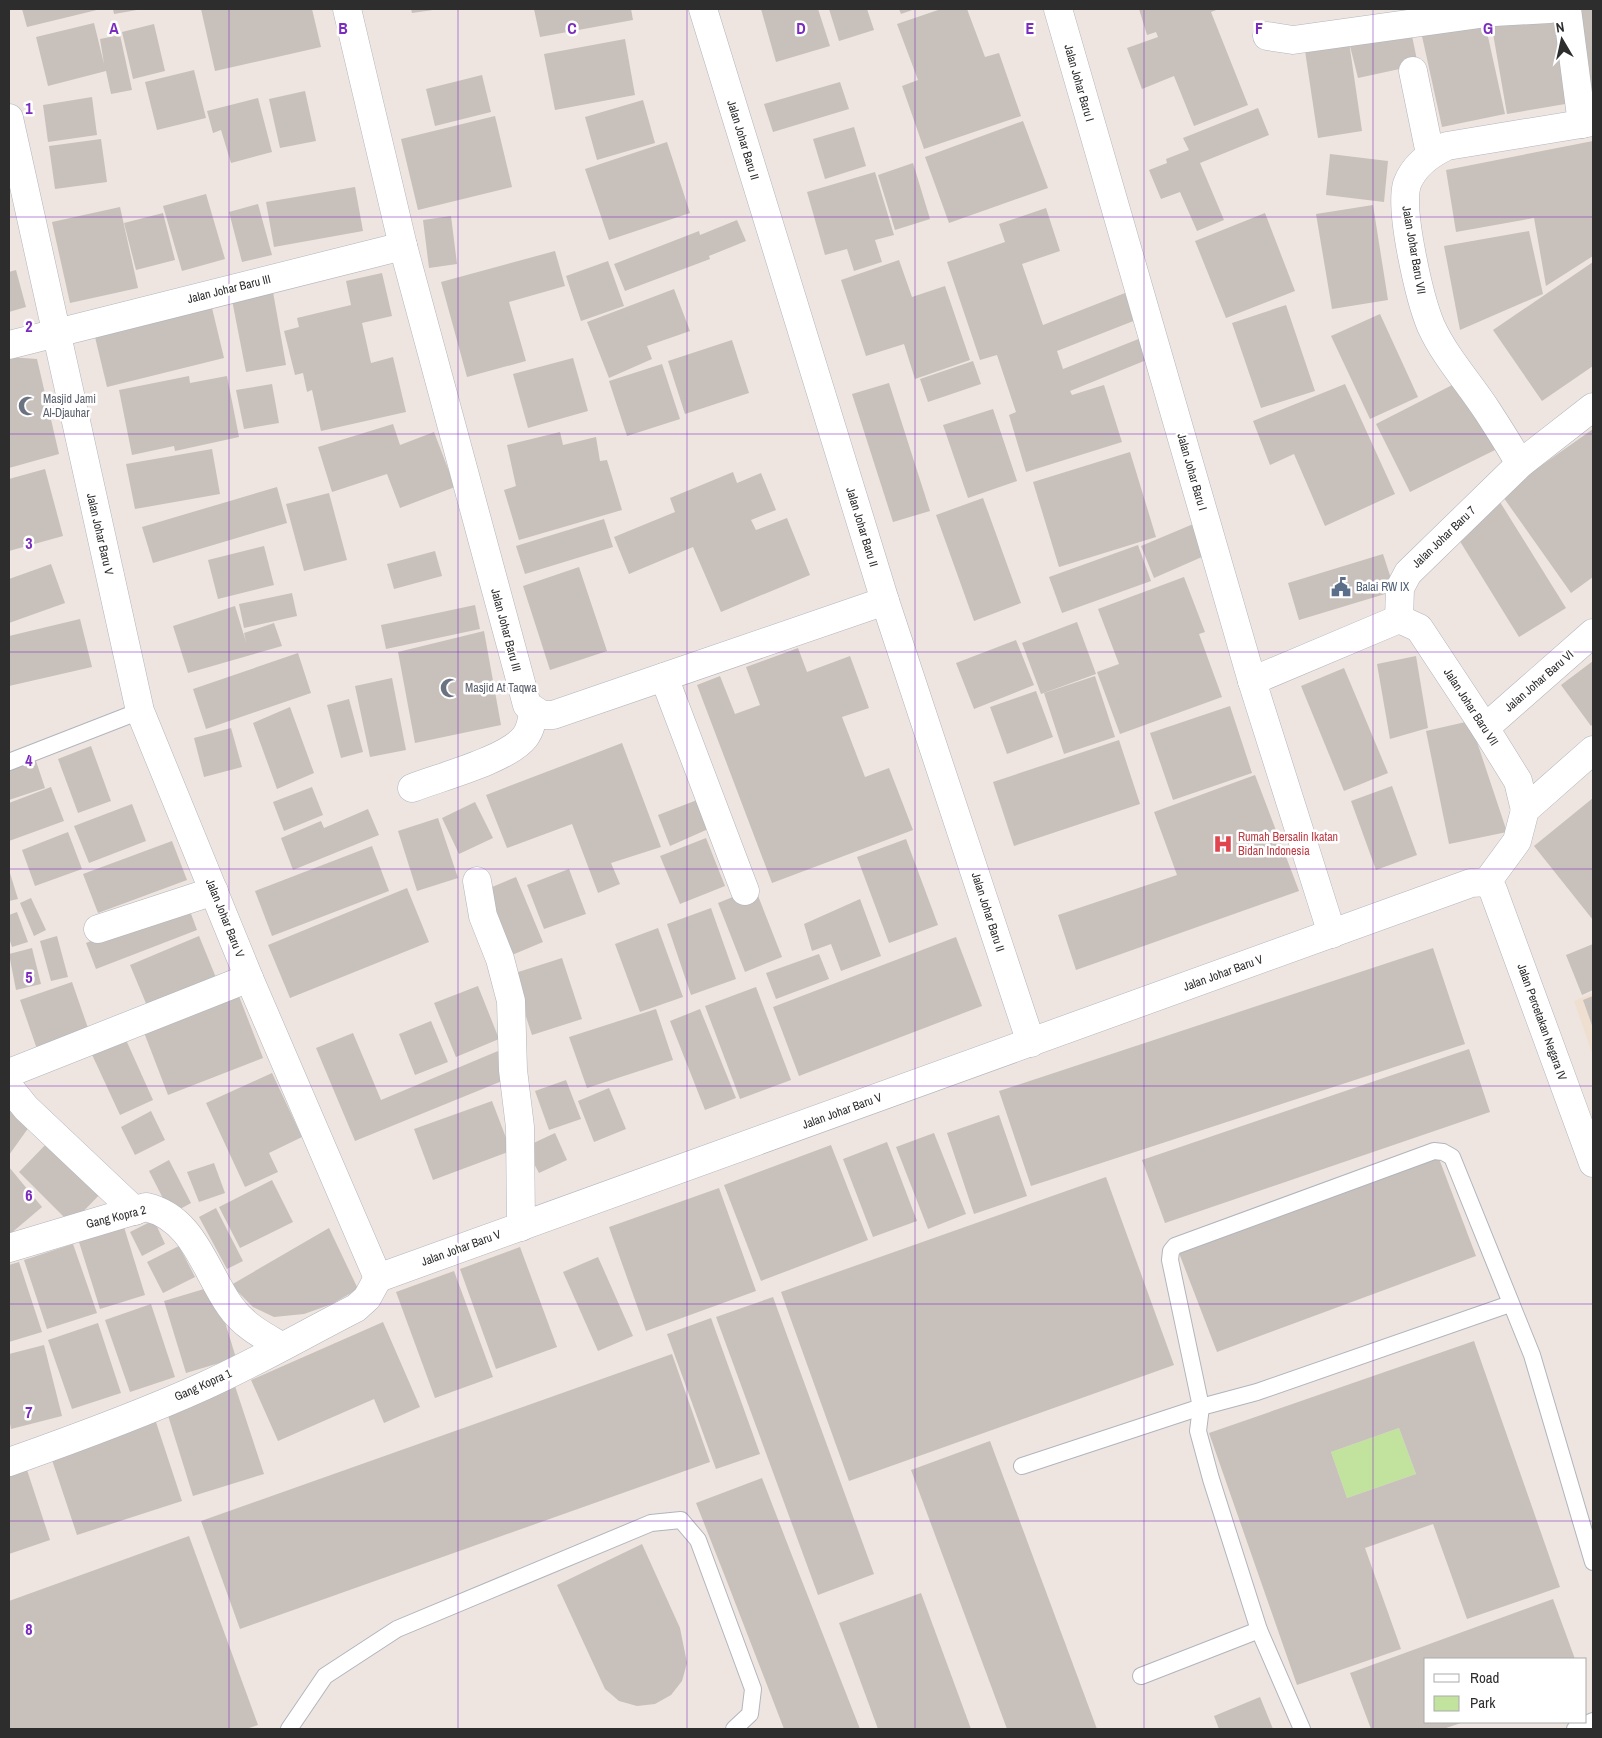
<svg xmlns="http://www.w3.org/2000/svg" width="1602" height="1738" viewBox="0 0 1602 1738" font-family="'Archivo Narrow',sans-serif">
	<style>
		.education { fill: #efdfd0 }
		.green { fill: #c2e39d }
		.building { fill: #c7c0bb; fill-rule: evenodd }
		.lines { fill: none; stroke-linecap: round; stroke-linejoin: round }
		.service-casing { stroke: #b0b5bd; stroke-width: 18 }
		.minor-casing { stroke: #b0b5bd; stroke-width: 29 }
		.service { stroke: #fff; stroke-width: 16 }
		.minor { stroke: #fff; stroke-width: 28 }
		.grid { fill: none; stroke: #7b2cbf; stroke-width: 1; stroke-opacity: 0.55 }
		.labels { text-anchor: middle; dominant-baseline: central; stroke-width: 5; stroke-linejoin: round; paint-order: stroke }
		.street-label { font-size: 12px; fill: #2d2d2d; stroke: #fff }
		.worship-label { font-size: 12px; fill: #5b616d; stroke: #fff; text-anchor: start }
		.service-label { font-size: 12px; fill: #4e5e75; stroke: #fff; text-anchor: start }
		.health-label { font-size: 12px; fill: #be3a42; stroke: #fff; text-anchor: start }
		.grid-label { font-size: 16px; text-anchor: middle; font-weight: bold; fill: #7b2cbf; stroke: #fff; stroke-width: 5; stroke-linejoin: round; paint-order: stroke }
	</style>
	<rect width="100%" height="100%" fill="#eee5e0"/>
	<polygon class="education" points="1593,993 1593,1056 1574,1001"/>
	<polygon class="green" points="1399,1428 1416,1474 1347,1498 1331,1452"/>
	<g class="building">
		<polygon points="22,9 101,9 27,27"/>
		<polygon points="113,9 137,9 137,10 114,14"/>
		<polygon points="201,9 312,9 321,47 215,71"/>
		<polygon points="411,9 433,9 433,10 412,13"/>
		<polygon points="534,9 631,9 633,20 540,37"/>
		<polygon points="761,9 818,9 830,46 776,62"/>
		<polygon points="829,9 867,9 874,30 839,41"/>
		<polygon points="899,9 915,9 901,14"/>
		<polygon points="941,9 967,9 985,57 999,53 1021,116 924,149 902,86 918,80 897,24"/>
		<polygon points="1139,9 1219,9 1211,12 1248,105 1194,126 1174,76 1142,89 1127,48 1158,37 1156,32 1147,35"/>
		<polygon points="1573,9 1593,9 1593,107"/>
		<polygon points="1562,10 1577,102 1507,114 1491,22"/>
		<polygon points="1483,14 1505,114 1442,127 1420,27"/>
		<polygon points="94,23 104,64 100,39 120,35 132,90 111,94 106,71 48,86 36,37"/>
		<polygon points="154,24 165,71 133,79 122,32"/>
		<polygon points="1410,26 1418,65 1358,78 1349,42 1362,131 1318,138 1304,44"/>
		<polygon points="625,39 635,95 555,110 544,54"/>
		<polygon points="194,70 206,118 157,130 145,82"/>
		<polygon points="482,75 491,112 435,126 426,89"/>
		<polygon points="840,82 849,109 773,132 764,104"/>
		<polygon points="305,91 316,141 280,148 269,99"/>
		<polygon points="92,97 97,135 48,142 43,105"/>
		<polygon points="258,98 272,152 231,163 221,130 213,133 207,111"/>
		<polygon points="643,100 655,143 597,160 585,117"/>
		<polygon points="1258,108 1269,135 1200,163 1224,220 1197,231 1180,192 1161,199 1149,170 1167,163 1166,159 1189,150 1183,138"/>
		<polygon points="495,116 512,187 418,210 401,139"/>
		<polygon points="1023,121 1048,188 949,223 925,157"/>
		<polygon points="854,127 866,166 825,179 813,139"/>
		<polygon points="101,139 107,182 55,189 49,146"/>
		<polygon points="1593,141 1593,256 1546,286 1534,218 1456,232 1446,170"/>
		<polygon points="667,142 690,213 609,240 585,169"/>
		<polygon points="1330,154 1388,161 1384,202 1326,195"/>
		<polygon points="913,163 930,219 895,230 878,175"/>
		<polygon points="875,172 894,235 875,240 882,262 854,271 847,249 825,255 807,192"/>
		<polygon points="355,187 363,231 274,247 266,202"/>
		<polygon points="206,194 225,259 182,271 163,206"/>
		<polygon points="258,204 272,255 242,262 229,212"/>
		<polygon points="1373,205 1388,300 1332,309 1316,214"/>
		<polygon points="120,207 138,288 70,303 52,222"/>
		<polygon points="1046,208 1060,251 1022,264 1043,325 1125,293 1136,320 1057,351 1063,369 1141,338 1149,359 1070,391 1072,395 1104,385 1122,442 1026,472 1009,415 1016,412 997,355 980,360 947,262 1005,242 999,224"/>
		<polygon points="163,213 175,260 136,270 124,223"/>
		<polygon points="1265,213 1295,291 1226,318 1195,241"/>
		<polygon points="451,216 457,264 429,268 423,220"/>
		<polygon points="737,220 746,241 709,256 710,259 625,291 614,264 699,231 700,235"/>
		<polygon points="1529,231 1543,294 1460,330 1444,246"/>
		<polygon points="555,251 565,286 509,302 526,361 467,377 441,282"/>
		<polygon points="899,260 912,297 945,286 970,360 915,379 904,344 866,356 841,280"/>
		<polygon points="608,261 624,306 581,321 566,276"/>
		<polygon points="1593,262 1593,366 1542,401 1493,330"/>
		<polygon points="16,270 26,307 9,312 9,272"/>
		<polygon points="382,273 392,316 362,323 371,363 393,357 406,412 321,431 312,390 307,392 303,373 295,375 284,331 299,327 297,318 351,305 346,281"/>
		<polygon points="674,289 690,331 647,346 652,359 609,378 587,322"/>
		<polygon points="273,292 286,365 246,372 232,300"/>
		<polygon points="1286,305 1315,391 1261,408 1232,323"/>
		<polygon points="212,308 224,358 107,387 95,337"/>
		<polygon points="1380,314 1418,397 1370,419 1331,336"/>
		<polygon points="732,340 749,393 685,414 668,361"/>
		<polygon points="9,357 37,359 59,454 9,468"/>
		<polygon points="573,358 588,411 528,428 513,374"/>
		<polygon points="973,361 981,384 928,402 920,379"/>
		<polygon points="662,364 680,419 627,436 609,381"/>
		<polygon points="189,376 190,383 227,376 239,437 175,451 174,446 132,455 119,390"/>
		<polygon points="1462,380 1497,449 1410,492 1376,424"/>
		<polygon points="889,383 930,511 893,522 852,394"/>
		<polygon points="272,384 279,423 244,429 236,390"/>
		<polygon points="1345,384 1395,494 1325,526 1294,454 1270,465 1253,421"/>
		<polygon points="993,409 1017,481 968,498 943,425"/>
		<polygon points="393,424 400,445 434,432 455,487 400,508 387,474 332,492 318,447"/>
		<polygon points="1593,429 1593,577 1571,593 1501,494"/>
		<polygon points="560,432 563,445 596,437 600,461 607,460 622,510 519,540 504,490 516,486 507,445"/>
		<polygon points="212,449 220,494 135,509 126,464"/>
		<polygon points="1130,452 1156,537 1059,567 1033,482"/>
		<polygon points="45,469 63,536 9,551 9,479"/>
		<polygon points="733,472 737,483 761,473 776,510 751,520 756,530 787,518 810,575 721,612 693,547 629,574 614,537 675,512 670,498"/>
		<polygon points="277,487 287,523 153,563 142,527"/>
		<polygon points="329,493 347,560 304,571 286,504"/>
		<polygon points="983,498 1021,603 974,621 936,515"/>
		<polygon points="1500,502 1566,608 1519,637 1453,530"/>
		<polygon points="604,519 613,547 525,574 516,546"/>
		<polygon points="1198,522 1211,553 1154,578 1141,546"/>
		<polygon points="1138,545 1151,581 1062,613 1049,577"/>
		<polygon points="264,546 274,585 218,599 208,560"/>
		<polygon points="435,551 442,576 394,589 387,564"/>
		<polygon points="1383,554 1395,591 1299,620 1288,583"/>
		<polygon points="51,564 65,603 9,623 9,579"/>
		<polygon points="579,567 607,651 550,670 523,586"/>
		<polygon points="1184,577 1205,632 1199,634 1222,697 1120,734 1097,672 1119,664 1098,609"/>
		<polygon points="292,593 297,616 244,628 239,604"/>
		<polygon points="475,605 480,629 386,649 381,625"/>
		<polygon points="235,606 246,642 244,633 274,623 282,646 188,673 173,626"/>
		<polygon points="80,619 92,667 9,686 9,636"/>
		<polygon points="1077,622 1096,674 1041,694 1022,643"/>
		<polygon points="484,631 501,725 415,743 398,652"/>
		<polygon points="1016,640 1034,685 974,709 956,663"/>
		<polygon points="798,648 807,672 850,656 869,708 842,717 865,777 889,768 913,830 772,883 697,685 720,676 735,714 760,705 746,667"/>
		<polygon points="298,653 311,693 206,729 193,689"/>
		<polygon points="1416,656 1428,728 1390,739 1377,664"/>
		<polygon points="1593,661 1593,724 1591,726 1561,685"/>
		<polygon points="1344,668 1388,773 1344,791 1301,686"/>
		<polygon points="1095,676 1115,737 1064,754 1044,693"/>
		<polygon points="392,678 406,750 370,757 355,686"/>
		<polygon points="1036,691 1053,737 1007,754 990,707"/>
		<polygon points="349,699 363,752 341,758 327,705"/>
		<polygon points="1230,706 1252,773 1173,800 1150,733"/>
		<polygon points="290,707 314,773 277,789 253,723"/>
		<polygon points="1470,721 1507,832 1449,844 1426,731"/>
		<polygon points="231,728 242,767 204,777 194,738"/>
		<polygon points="1119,740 1140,804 1014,846 993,782"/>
		<polygon points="622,743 661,847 611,863 620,884 598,893 572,824 507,848 486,795"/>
		<polygon points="91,746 111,801 78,813 58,759"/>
		<polygon points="36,761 45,788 9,800 9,770"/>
		<polygon points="1255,775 1299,891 1076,970 1058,915 1177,875 1154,812"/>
		<polygon points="1392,786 1417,855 1376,870 1351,801"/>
		<polygon points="51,787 64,821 9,841 9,803"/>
		<polygon points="312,787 323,815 284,831 273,802"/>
		<polygon points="705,797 715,826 670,846 658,815"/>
		<polygon points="1593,798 1593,920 1534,846"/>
		<polygon points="475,802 493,838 459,854 442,818"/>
		<polygon points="132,804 146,841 89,863 74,826"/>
		<polygon points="368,809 379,835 293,870 281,838 321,821 324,828"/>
		<polygon points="438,818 458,878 417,891 398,831"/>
		<polygon points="68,832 82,869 35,886 22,850"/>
		<polygon points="706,838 725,886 680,904 660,856"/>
		<polygon points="906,839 938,925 889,943 857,857"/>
		<polygon points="172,841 187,880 98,913 83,874"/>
		<polygon points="372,846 389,891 272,936 255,891"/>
		<polygon points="569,869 586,914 544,929 527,885"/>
		<polygon points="9,870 18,899 9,901"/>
		<polygon points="516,877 543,942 512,955 485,890"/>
		<polygon points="407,888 429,942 290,998 268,945"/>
		<polygon points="755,888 782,957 745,972 718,903"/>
		<polygon points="31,898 46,930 34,936 20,903"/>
		<polygon points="860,899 881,956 841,971 831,944 812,951 804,924"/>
		<polygon points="187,903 197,930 96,969 86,943"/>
		<polygon points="711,908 736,979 691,995 667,924"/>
		<polygon points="17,912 28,942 12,947 9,938 9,915"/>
		<polygon points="658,928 683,997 640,1012 615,944"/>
		<polygon points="57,936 68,977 51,981 40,941"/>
		<polygon points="199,936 219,985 150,1013 130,965"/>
		<polygon points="956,937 982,1006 799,1076 773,1007"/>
		<polygon points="1593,944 1593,990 1582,995 1566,955"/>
		<polygon points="32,948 41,984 16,990 9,954"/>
		<polygon points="1433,948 1465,1044 1031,1186 999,1091"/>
		<polygon points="819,954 829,979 776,999 766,973"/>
		<polygon points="562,958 582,1019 532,1035 512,974"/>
		<polygon points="72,982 89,1031 37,1049 20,1000"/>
		<polygon points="235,986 263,1058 168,1095 140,1022"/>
		<polygon points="478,986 499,1039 456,1057 434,1003"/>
		<polygon points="756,987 791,1080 740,1099 705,1006"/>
		<polygon points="1593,996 1593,1028 1583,1000"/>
		<polygon points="656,1009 673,1060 587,1088 569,1037"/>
		<polygon points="700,1009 736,1098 705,1110 670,1021"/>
		<polygon points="431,1021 448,1062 415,1075 399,1034"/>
		<polygon points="122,1031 153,1100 120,1115 88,1046"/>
		<polygon points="353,1033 381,1100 498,1051 507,1079 355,1141 316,1048"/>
		<polygon points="1469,1049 1490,1112 1165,1223 1142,1160"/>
		<polygon points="272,1073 302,1137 269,1153 278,1172 245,1187 206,1103"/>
		<polygon points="566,1080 581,1119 549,1130 535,1091"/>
		<polygon points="609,1088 626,1129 594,1142 578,1101"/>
		<polygon points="492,1101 511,1151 433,1180 414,1129"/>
		<polygon points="9,1102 34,1120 9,1155"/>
		<polygon points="151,1111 165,1140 135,1155 121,1127"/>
		<polygon points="999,1115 1027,1196 974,1214 947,1133"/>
		<polygon points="555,1133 567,1160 539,1173 525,1147"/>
		<polygon points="934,1133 966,1214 928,1229 896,1147"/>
		<polygon points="53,1137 106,1188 71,1224 19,1172"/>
		<polygon points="887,1142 917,1221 873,1237 843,1159"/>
		<polygon points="831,1145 868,1240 761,1281 724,1185"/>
		<polygon points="1438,1156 1476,1256 1217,1352 1179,1253"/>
		<polygon points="169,1160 191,1203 171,1214 149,1171"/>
		<polygon points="214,1163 225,1193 199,1202 187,1172"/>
		<polygon points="9,1167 42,1207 9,1235"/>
		<polygon points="1106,1177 1174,1365 849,1481 781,1292"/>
		<polygon points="272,1180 293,1222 240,1248 219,1207"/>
		<polygon points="719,1188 756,1291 646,1331 609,1227"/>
		<polygon points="216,1208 243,1261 227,1269 199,1217"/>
		<polygon points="154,1220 165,1244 142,1256 130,1232"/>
		<polygon points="124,1227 145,1295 100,1309 79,1242"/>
		<polygon points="329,1228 358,1289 332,1304 304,1314 274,1317 253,1307 231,1285"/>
		<polygon points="73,1244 97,1313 47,1329 24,1260"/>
		<polygon points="179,1246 195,1277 163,1293 147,1262"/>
		<polygon points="520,1247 557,1347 496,1369 460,1269"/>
		<polygon points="598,1257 633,1336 598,1351 563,1272"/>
		<polygon points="19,1262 42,1332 9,1342 9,1265"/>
		<polygon points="454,1271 493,1377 435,1398 396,1292"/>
		<polygon points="214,1286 236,1358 186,1373 164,1301"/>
		<polygon points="773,1297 874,1574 818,1595 716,1317"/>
		<polygon points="151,1304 175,1377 130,1392 105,1320"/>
		<polygon points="711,1318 760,1454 716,1469 667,1334"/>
		<polygon points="383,1322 420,1407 384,1423 374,1399 278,1441 251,1380"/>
		<polygon points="98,1323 121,1393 72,1409 48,1340"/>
		<path d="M1474,1341L1560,1587L1467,1619L1433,1524L1365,1548L1401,1649L1297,1685L1209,1433ZM1399,1428L1416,1474L1347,1498L1331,1452Z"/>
		<polygon points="44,1345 62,1416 11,1429 9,1418 9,1354"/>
		<polygon points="672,1354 710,1462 240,1629 201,1521"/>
		<polygon points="234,1383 264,1474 193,1496 165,1406"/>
		<polygon points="155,1419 182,1501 77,1535 50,1454"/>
		<polygon points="990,1441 1097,1729 1007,1729 911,1470"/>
		<polygon points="27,1470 50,1540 9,1554 9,1476"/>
		<polygon points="762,1478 791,1553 860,1729 784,1729 726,1579 696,1503"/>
		<polygon points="189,1536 258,1725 246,1729 9,1729 9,1601"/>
		<polygon points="642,1544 680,1628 687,1663 682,1681 671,1695 655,1704 637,1706 619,1701 605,1689 557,1585"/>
		<polygon points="921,1593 971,1729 878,1729 839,1623"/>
		<polygon points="1553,1599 1575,1659 1426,1659 1426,1722 1464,1722 1443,1729 1371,1729 1350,1673"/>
		<polygon points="1260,1697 1273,1729 1219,1729 1214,1716"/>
	</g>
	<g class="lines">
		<defs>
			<g id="service">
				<polyline points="9,762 140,711"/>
				<polyline points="1022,1466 1201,1407 1170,1260 1171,1251 1175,1246 1434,1151 1443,1152 1452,1157 1532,1355 1593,1562"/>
				<polyline points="1141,1676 1259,1630"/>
				<polyline points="289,1729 325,1676 397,1629 651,1523 681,1520 698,1540 753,1689 750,1714 734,1729"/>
				<polyline points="1302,1729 1259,1630 1211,1479 1198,1431 1201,1407 1257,1392 1510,1304"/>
				<polyline points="1575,1729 1593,1721"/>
			</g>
			<g id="minor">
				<polyline points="347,9 403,246 527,705 542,715 553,715 885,601"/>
				<polyline points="703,9 885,601 1031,1043"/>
				<polyline points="1058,9 1252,681 1332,934"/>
				<polyline points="1567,9 1582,124"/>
				<polyline points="1267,36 1293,40 1494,12 1550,9"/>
				<polyline points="1413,71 1430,154"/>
				<polyline points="9,118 140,711 249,978 378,1278"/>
				<polyline points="9,345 403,246"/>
				<path d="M1520,464C1510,446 1499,429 1488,412C1470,384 1445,357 1431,326C1420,300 1399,211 1407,184C1414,165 1430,154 1447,146L1593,122"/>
				<polyline points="1399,619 1400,588 1408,573 1520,464 1593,407"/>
				<polyline points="1399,619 1419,628 1485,728 1518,781 1525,810"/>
				<polyline points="664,677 745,891"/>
				<polyline points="1252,681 1399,619"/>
				<polyline points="1485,728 1593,633"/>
				<path d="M412,788C440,777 507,760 525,737C531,729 532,721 533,711"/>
				<polyline points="477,881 483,916 500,959 511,1001 513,1070 520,1127 521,1227"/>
				<polyline points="1487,882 1493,890 1593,1163"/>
				<polyline points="1487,882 1517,841 1525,810 1593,750"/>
				<polyline points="98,929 214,891"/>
				<polyline points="9,1073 249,978"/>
				<polyline points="9,1087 26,1108 135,1211"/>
				<path d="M9,1248L146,1207C194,1218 205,1271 230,1306C243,1325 262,1335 281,1346"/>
				<polyline points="378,1278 1471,883 1487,882"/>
				<path d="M9,1462C74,1439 140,1415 204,1386C255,1363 305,1334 356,1308L367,1298L378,1278"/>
			</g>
		</defs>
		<use href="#service" class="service-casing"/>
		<use href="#minor" class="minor-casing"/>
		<use href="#service" class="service"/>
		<use href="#minor" class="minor"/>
	</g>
	<path class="grid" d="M229,9V1729M458,9V1729M687,9V1729M915,9V1729M1144,9V1729M1373,9V1729M9,217H1593M9,434H1593M9,652H1593M9,869H1593M9,1086H1593M9,1304H1593M9,1521H1593"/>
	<defs>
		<symbol id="mosque-bare" viewBox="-9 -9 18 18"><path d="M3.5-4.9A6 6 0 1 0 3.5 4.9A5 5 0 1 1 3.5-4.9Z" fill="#6b7280" stroke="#fff" stroke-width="2.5" paint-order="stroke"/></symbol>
		<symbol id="civic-bare" viewBox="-9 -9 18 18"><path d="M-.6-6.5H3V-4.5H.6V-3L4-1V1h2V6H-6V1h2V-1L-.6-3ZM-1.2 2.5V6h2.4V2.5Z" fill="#5c6f8a" stroke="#fff" stroke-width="2.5" paint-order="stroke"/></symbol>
		<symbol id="hospital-bare" viewBox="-9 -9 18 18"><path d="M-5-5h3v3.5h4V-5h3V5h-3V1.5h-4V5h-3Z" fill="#e0444e" stroke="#fff" stroke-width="2.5" paint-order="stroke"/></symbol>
	</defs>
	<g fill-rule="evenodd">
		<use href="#mosque-bare" x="14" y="392" width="28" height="28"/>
		<use href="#civic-bare" x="1327" y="573" width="28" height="28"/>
		<use href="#mosque-bare" x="436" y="674" width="28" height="28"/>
		<use href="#hospital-bare" x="1209" y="830" width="28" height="28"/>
	</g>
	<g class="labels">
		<g class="street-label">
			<text transform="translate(1079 83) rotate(74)">Jalan Johar Baru I</text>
			<text transform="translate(743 140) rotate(73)">Jalan Johar Baru II</text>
			<text transform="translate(1414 250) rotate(80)">Jalan Johar Baru VII</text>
			<text transform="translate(229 289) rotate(-14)">Jalan Johar Baru III</text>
			<text transform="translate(1192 472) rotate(74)">Jalan Johar Baru I</text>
			<text transform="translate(862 527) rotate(73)">Jalan Johar Baru II</text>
			<text transform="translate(100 534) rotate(77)">Jalan Johar Baru V</text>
			<text transform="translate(1444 537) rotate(-44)">Jalan Johar Baru 7</text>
			<text transform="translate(506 630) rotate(75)">Jalan Johar Baru III</text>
			<text transform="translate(1539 681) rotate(-41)">Jalan Johar Baru VI</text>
			<text transform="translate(1471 707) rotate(57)">Jalan Johar Baru VII</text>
			<text transform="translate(988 912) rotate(72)">Jalan Johar Baru II</text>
			<text transform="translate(225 918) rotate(68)">Jalan Johar Baru V</text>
			<text transform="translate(1223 973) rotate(-20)">Jalan Johar Baru V</text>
			<text transform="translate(1542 1022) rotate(70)">Jalan Percetakan Negara IV</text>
			<text transform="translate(842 1111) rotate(-20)">Jalan Johar Baru V</text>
			<text transform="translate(116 1217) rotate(-14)">Gang Kopra 2</text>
			<text transform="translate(461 1248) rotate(-20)">Jalan Johar Baru V</text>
			<text transform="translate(203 1385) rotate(-24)">Gang Kopra 1</text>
		</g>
		<g class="worship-label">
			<text x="43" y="399">Masjid Jami<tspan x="43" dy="14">Al-Djauhar</tspan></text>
			<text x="465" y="688">Masjid At Taqwa</text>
		</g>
		<g class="service-label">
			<text x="1356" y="587">Balai RW IX</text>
		</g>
		<g class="health-label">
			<text x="1238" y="837">Rumah Bersalin Ikatan<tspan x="1238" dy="14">Bidan Indonesia</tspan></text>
		</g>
	</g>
	<g class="grid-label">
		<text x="114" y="34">A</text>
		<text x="343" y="34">B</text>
		<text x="572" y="34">C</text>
		<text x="801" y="34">D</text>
		<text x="1030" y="34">E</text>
		<text x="1259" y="34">F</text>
		<text x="1488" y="34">G</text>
		<text x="29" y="114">1</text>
		<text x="29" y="332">2</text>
		<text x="29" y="549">3</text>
		<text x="29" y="766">4</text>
		<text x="29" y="983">5</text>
		<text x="29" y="1201">6</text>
		<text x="29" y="1418">7</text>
		<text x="29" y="1635">8</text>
	</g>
	<rect width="1602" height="1738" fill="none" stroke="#2d2d2d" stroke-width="20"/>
	<rect x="1424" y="1658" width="162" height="65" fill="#ffffff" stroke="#ababab"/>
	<rect x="1434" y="1674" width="25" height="8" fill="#ffffff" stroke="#ababab"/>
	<text x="1470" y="1683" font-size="15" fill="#2d2d2d">Road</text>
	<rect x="1434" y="1696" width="25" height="15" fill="#c2e39d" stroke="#ababab"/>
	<text x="1470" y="1708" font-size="15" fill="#2d2d2d">Park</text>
	<g transform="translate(1562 40) rotate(351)" stroke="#ffffff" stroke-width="4" paint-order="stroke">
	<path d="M0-4L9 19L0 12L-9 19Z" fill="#2d2d2d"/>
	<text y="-8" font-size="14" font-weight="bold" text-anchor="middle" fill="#2d2d2d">N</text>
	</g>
</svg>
